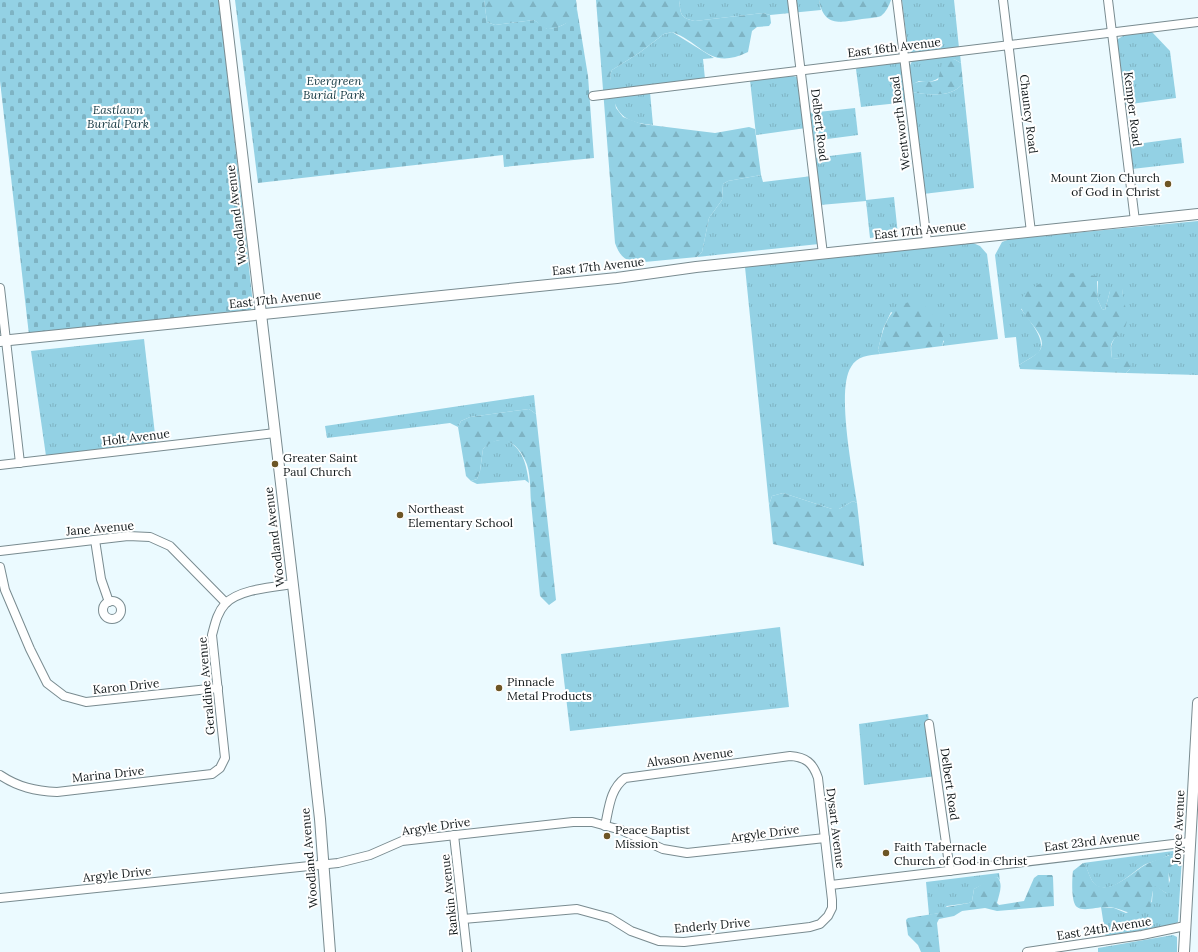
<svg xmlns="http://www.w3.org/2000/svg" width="1198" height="952" viewBox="0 0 1198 952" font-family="Lora,serif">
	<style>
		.grass { fill: url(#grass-tufts) }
		.forest { fill: url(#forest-firs) }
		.cemetery { fill: url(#cemetery-stones) }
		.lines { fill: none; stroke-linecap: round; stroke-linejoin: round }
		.minor-casing { stroke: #798b90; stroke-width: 10 }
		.tertiary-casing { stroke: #798b90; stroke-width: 12 }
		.minor { stroke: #fff; stroke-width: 8 }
		.tertiary { stroke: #fff; stroke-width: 10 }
		.poi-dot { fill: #6d5525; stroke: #fff; stroke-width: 1.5 }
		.labels { text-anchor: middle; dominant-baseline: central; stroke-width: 4; stroke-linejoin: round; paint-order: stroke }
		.street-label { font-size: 12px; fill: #12191b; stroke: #fff }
		.park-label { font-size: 12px; font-style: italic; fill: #163943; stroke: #fff }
		.poi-label { font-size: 12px; fill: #12191b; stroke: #fff; text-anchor: start }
	</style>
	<defs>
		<pattern id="grass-tufts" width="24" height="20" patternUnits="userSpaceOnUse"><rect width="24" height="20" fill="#93d1e4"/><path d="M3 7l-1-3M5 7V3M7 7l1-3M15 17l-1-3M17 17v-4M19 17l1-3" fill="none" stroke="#7eb3c3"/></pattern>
		<pattern id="forest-firs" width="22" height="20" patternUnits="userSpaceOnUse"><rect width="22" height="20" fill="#93d1e4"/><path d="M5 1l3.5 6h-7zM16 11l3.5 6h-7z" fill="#7eb3c3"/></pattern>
		<pattern id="cemetery-stones" width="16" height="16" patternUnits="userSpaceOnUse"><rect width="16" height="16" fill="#93d1e4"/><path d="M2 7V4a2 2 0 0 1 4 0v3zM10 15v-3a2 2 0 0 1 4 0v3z" fill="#7eb3c3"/></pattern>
	</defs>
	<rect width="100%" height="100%" fill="#ebfaff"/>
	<g class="grass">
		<path d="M679,0H819L821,10L770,15L763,13L695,21C680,18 681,15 679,0Z"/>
		<polygon points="902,0 954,0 959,48 916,54 908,50"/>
		<polygon points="1151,31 1170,51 1176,98 1123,105 1116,51 1118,39 1126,34"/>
		<polygon points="672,32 714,58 703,59 705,79 612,93 610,75 612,70 639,53 664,34"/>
		<path d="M960,54L961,63L954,59C944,72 938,86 919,81L911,85C910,76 906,65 915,59Z"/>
		<polygon points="897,62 902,64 908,102 861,107 856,69 859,67"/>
		<polygon points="793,76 797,77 800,81 806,128 756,135 750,80"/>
		<path d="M963,83L974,188L923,194L912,92C928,95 953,98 963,83Z"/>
		<path d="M650,92L653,125C632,123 618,119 613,97Z"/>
		<polygon points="855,108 858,135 812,141 809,113"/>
		<polygon points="1181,138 1184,163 1132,169 1129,145"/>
		<polygon points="861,152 866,200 894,197 898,235 870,238 866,201 820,205 814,158"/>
		<polygon points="761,175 763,182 812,176 819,244 697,257 702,252 709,218 722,200 723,184 728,181"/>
		<path d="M1198,221V375L1126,373L1130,369L1128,360L1112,358C1110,346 1111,340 1121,332L1123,301L1122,289L1110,291L1105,310L1102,309L1097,298L1098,281L1021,309C1028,319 1049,342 1038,353C1033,357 1025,361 1019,365L1016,337L1005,338L995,255L1002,242L1010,239Z"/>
		<path d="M973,243L980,246L987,254L998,339L942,346L944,341L891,312L883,329L878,350L880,354C869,355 857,356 851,367C836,390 853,474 857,503L853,501L839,509H832L783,493L772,496L769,505L745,267Z"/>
		<polygon points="144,339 156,443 46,456 31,351"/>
		<polygon points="534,395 536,414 529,409 470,417 461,421 458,427 450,423 327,438 325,426"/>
		<path d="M505,439C524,450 526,464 529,483L525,480L477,484L471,481L477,479L480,471L483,449L490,442Z"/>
		<polygon points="780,627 789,707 570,731 561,654"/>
		<polygon points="928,714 936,776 864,785 859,724"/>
		<path d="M1173,851L1180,852L1182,857L1178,922L1171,927L1106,939L1101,907L1114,908L1126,913L1152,902L1153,888L1155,885L1166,893L1170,880L1168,870L1171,865L1169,855C1162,859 1154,861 1146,864C1134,870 1113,894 1097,886C1089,881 1089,869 1083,863Z"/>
		<polygon points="999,873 1000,880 997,877 974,889 972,901 969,903 947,906 939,913 929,915 926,882"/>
		<polygon points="1173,935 1177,937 1177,952 1098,952 1098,948"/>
	</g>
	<g class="forest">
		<path d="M484,0H576C577,6 578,13 574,18C569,23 554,30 547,29C543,28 537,22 534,20L495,25L487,22Z"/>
		<path d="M596,0H679C681,15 680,18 695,21L763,13L770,15L771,23L769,26L757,27L752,31L748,52C709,71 703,43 672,32L664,34L639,53L612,70L610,75L616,108L623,117L642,124L715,133L749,127L755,129L761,175L728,181L723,184L722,200L709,218L702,252L697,257L634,263C623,259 619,254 615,243Z"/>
		<path d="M819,0H891C889,6 886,12 881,16C876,18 868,18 862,19C841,22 824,28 819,0Z"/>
		<path d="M954,59L961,63L963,83C953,98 928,95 912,92L911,85C919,79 927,84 938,80L942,63Z"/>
		<path d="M1069,273L1097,276V298L1102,309L1105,310L1110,291L1114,287H1119L1122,289C1123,300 1129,315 1126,325C1120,341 1107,334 1112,358L1128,359L1131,363L1130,369L1126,373L1020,369L1019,365C1025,361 1036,356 1040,350C1055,323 971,302 1069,273Z"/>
		<path d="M909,302C912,303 917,302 919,303C932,307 948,334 942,346L880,354L878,350C883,330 887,308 909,302Z"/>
		<path d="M529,409L536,414L556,600L549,605L540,596C537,565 534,533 531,502C530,490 531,471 525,460C516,440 499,433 483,449L480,471L477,479L471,481L466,476L458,427L461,421L470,417Z"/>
		<polygon points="783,493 832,509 839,509 853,501 857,503 864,566 773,544 769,505 772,496"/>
		<path d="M1174,854L1178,858L1176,863C1165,868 1170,880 1169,891L1166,893L1155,886C1151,892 1152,902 1150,910C1127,919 1123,906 1105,907C1097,907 1083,912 1077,907C1071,903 1072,878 1073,871L1083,863C1089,869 1089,879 1095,884C1109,896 1133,872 1145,865C1150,862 1169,855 1174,854Z"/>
		<path d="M1038,875H1052L1053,877L1054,906L997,911L985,908L962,911L954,916L939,919L937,923L940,952H921L918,945L908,935L906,920L908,918L939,913L941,908L969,903L972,901L974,889L992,878L997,877C1004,884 999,894 997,903L999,905L1024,901L1034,878Z"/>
	</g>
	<g class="cemetery">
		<polygon points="0,0 219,0 253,304 251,309 242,313 29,335 0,81"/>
		<path d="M235,0H484L487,22L495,25L534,20L547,29C561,28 572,22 577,9L588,76L594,158L504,167L503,155L258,183Z"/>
	</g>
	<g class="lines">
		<defs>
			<g id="minor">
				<polyline points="792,0 823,254"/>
				<polyline points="897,0 927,242"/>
				<polyline points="1003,0 1031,232"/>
				<polyline points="1108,0 1135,221"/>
				<polyline points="593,96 1198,22"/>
				<polyline points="0,288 20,463"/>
				<polyline points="0,465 275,433"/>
				<polyline points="95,540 101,579 109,602"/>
				<polyline points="0,551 128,536 150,537 170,546 226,603"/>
				<polyline points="0,567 5,590 30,649 47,683 64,696 86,702 218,688"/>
				<circle cx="112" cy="610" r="9"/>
				<polyline points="929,724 950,871"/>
				<path d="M0,775C18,787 35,791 57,792L212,774L220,768L225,758L212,635C215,624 217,613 225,604C239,589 274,587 293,584"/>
				<polyline points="454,835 467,952"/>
				<polyline points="831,885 1190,842"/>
				<polyline points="0,898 338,863 370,855 402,841 573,822 592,822 621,830 663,849 687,853 825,838"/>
				<path d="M463,919L577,909L610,918L631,931L659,941L684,942L810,927L820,924L828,916L832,908V900L818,778C813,763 806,757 790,756L625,778C610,789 609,808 605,826"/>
				<polyline points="1027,952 1142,935 1185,926"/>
			</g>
			<g id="tertiary">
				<polyline points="224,0 309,721 320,819 330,952"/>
				<polyline points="0,341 617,278 696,267 1198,214"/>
				<polyline points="1184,952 1198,703"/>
			</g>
		</defs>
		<use href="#minor" class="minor-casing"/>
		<use href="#tertiary" class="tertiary-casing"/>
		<use href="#minor" class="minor"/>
		<use href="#tertiary" class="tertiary"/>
	</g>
	<g class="poi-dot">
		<circle cx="1168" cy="184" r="4"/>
		<circle cx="275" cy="464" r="4"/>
		<circle cx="400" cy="515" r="4"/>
		<circle cx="499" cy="688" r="4"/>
		<circle cx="607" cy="836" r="4"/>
		<circle cx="886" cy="853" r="4"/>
	</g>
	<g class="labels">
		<g class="street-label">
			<text transform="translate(894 47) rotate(-7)">East 16th Avenue</text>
			<text transform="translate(1133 109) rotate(83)">Kemper Road</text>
			<text transform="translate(1029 114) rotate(83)">Chauncy Road</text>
			<text transform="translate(900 123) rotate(-97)">Wentworth Road</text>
			<text transform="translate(820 125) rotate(83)">Delbert Road</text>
			<text transform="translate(236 215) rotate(-97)">Woodland Avenue</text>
			<text transform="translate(920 230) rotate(-6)">East 17th Avenue</text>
			<text transform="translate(598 266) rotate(-6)">East 17th Avenue</text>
			<text transform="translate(275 299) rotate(-6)">East 17th Avenue</text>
			<text transform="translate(136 437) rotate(-7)">Holt Avenue</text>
			<text transform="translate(100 528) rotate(-5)">Jane Avenue</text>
			<text transform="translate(274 537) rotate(-97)">Woodland Avenue</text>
			<text transform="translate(126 686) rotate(-6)">Karon Drive</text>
			<text transform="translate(206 686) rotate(-95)">Geraldine Avenue</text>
			<text transform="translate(690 757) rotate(-7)">Alvason Avenue</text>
			<text transform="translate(108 774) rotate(-6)">Marina Drive</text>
			<text transform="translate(950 784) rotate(82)">Delbert Road</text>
			<text transform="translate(436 826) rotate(-8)">Argyle Drive</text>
			<text transform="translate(1178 827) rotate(-87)">Joyce Avenue</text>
			<text transform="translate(836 828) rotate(83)">Dysart Avenue</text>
			<text transform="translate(765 833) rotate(-7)">Argyle Drive</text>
			<text transform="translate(1092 841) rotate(-7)">East 23rd Avenue</text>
			<text transform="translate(309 858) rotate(-95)">Woodland Avenue</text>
			<text transform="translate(117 874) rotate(-6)">Argyle Drive</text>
			<text transform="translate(449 895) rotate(-96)">Rankin Avenue</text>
			<text transform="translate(712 925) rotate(-5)">Enderly Drive</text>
			<text transform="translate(1104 928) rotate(-9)">East 24th Avenue</text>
		</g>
		<g class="park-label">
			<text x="334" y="80">Evergreen<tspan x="334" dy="14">Burial Park</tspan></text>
			<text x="118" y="109">Eastlawn<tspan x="118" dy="14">Burial Park</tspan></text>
		</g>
		<g class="poi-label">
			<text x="1160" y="177" text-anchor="end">Mount Zion Church<tspan x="1160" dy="14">of God in Christ</tspan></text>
			<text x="283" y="457">Greater Saint<tspan x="283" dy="14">Paul Church</tspan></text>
			<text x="408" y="508">Northeast<tspan x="408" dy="14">Elementary School</tspan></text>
			<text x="507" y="681">Pinnacle<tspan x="507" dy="14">Metal Products</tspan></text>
			<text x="615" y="829">Peace Baptist<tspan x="615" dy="14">Mission</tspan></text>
			<text x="894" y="846">Faith Tabernacle<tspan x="894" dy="14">Church of God in Christ</tspan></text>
		</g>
	</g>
</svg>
